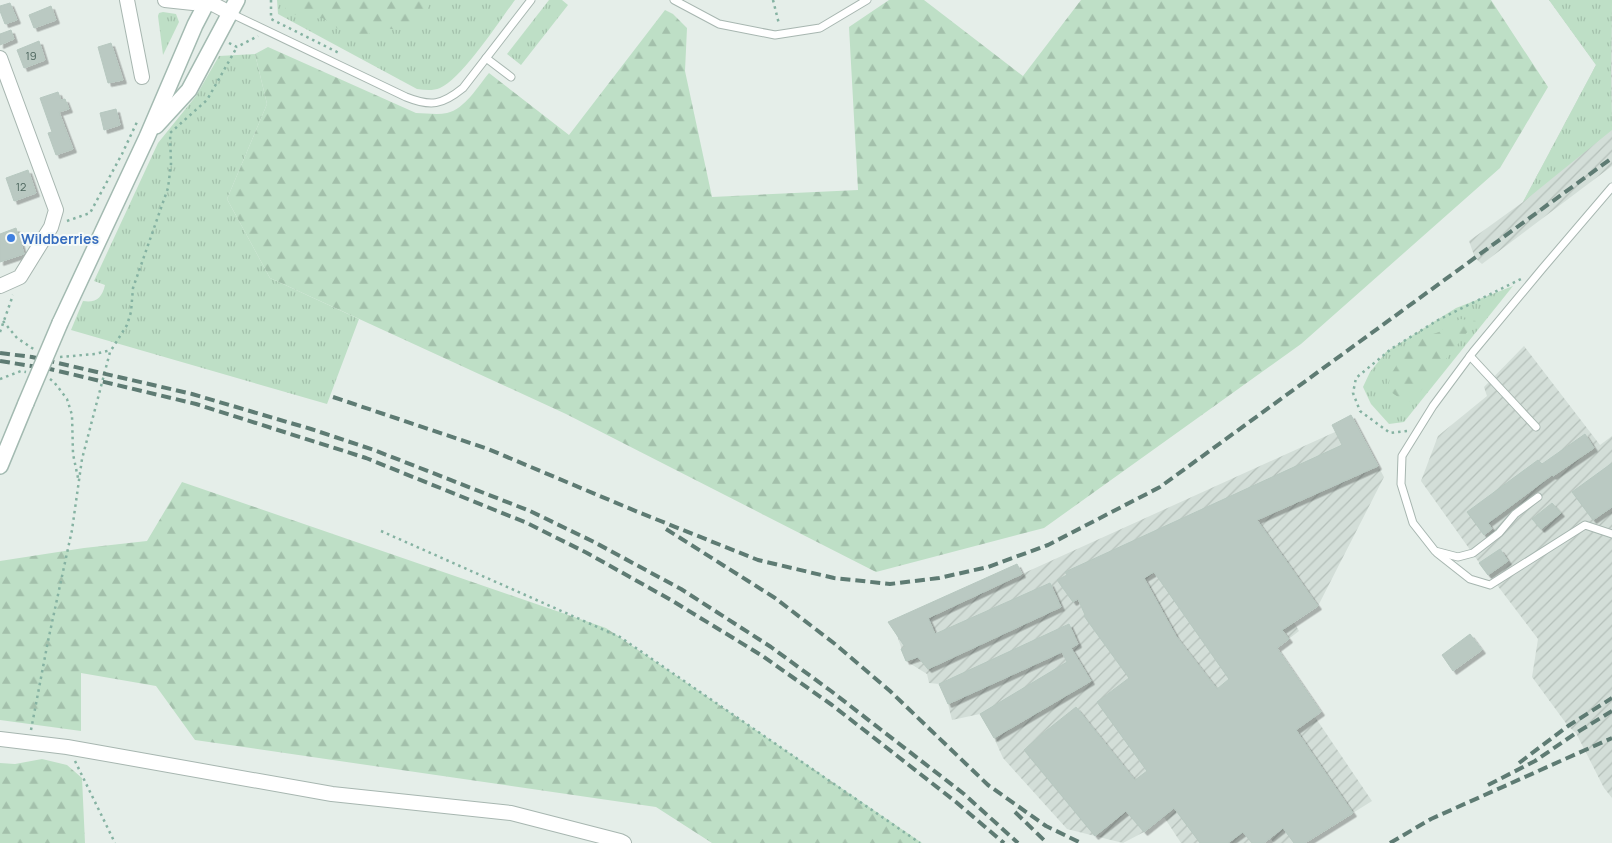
<svg xmlns="http://www.w3.org/2000/svg" width="1612" height="843" viewBox="0 0 1612 843" font-family="Manrope,sans-serif">
	<style>
		.industrial { fill: url(#industrial-furrows) }
		.grass { fill: url(#grass-tufts) }
		.forest { fill: url(#forest-firs) }
		.building { fill: #bac9c2; stroke: #b7c8c0; fill-rule: evenodd; filter: url(#shadow) }
		.lines { fill: none; stroke-linecap: round; stroke-linejoin: round }
		.lane-casing { stroke: #a7b6b0; stroke-width: 9 }
		.street-casing { stroke: #a7b6b0; stroke-width: 16 }
		.secondary-casing { stroke: #a3bab1; stroke-width: 18 }
		.path { stroke: #85b2a2; stroke-width: 2.5; stroke-dasharray: 2.5 4; stroke-linecap: butt }
		.lane { stroke: #fff; stroke-width: 7 }
		.street { stroke: #fff; stroke-width: 14 }
		.secondary { stroke: #fff; stroke-width: 15 }
		.rail { stroke: #5e7b73; stroke-width: 4; stroke-dasharray: 10 5; stroke-linecap: butt }
		.secondary-bridge-casing { stroke: #a3bab1; stroke-width: 18; stroke-linecap: butt }
		.secondary-bridge { stroke: #fff; stroke-width: 15 }
		.shop-dot { fill: #3f7fe0; stroke: #f5faf8; stroke-width: 2 }
		.labels { text-anchor: middle; dominant-baseline: central; stroke-width: 4; stroke-linejoin: round; paint-order: stroke }
		.number-label { font-size: 11px; fill: #49625a }
		.shop-label { font-size: 14px; font-weight: bold; fill: #366cbe; stroke: #f5faf8; text-anchor: start }
	</style>
	<defs>
		<pattern id="industrial-furrows" width="10" height="10" patternUnits="userSpaceOnUse" patternTransform="scale(1.25)"><rect width="10" height="10" fill="#d3ded8"/><path d="M-1 1l2-2M0 10L10 0M9 11l2-2" fill="none" stroke="#b5c0ba"/></pattern>
		<pattern id="grass-tufts" width="24" height="20" patternUnits="userSpaceOnUse" patternTransform="scale(1.25)"><rect width="24" height="20" fill="#bedfc6"/><path d="M3 7l-1-3M5 7V3M7 7l1-3M15 17l-1-3M17 17v-4M19 17l1-3" fill="none" stroke="#a3c0ab"/></pattern>
		<pattern id="forest-firs" width="22" height="20" patternUnits="userSpaceOnUse" patternTransform="scale(1.25)"><rect width="22" height="20" fill="#bedfc6"/><path d="M5 1l3.5 6h-7zM16 11l3.5 6h-7z" fill="#a3c0ab"/></pattern>
		<filter id="shadow"><feDropShadow dx="3.5" dy="3.5" stdDeviation="0" flood-color="#0004"/></filter>
	</defs>
	<rect width="100%" height="100%" fill="#e5eee9"/>
	<g class="industrial">
		<polygon points="1549,0 1612,0 1612,166 1482,264 1475,258 1469,241 1523,202 1596,65"/>
		<polygon points="1524,346 1600,445 1612,436 1612,798 1604,788 1576,733 1568,726 1532,677 1538,639 1494,581 1488,575 1421,481 1438,436 1487,396 1484,387"/>
		<polygon points="1351,415 1384,477 1318,606 1294,622 1299,631 1277,648 1321,712 1315,717 1372,801 1305,843 1274,843 1270,838 1264,843 1181,843 1164,817 1144,832 1123,843 1067,829 1003,758 994,738 980,714 952,720 948,704 939,684 929,683 927,674 906,661 896,633 1022,574 1335,432"/>
	</g>
	<g class="grass">
		<path d="M277,0H515C500,20 461,80 440,88C433,91 425,90 417,89L278,14Z"/>
		<polygon points="549,0 562,0 568,5 521,65 507,54"/>
		<polygon points="1549,0 1612,0 1611,72 1612,130 1523,202 1596,65"/>
		<polygon points="163,12 176,14 179,22 163,55 158,16 159,13"/>
		<path d="M255,54L267,104L227,199L270,278L359,319L327,404L71,330L83,301C96,303 102,298 105,285L94,281L158,143L196,96L219,56Z"/>
		<polygon points="1513,286 1404,422 1389,424 1371,404 1363,387 1370,372 1386,352 1456,308"/>
	</g>
	<g class="forest">
		<path d="M291,0H436L429,4L426,15L418,23L397,30L376,26C374,28 371,33 368,35C351,44 335,24 322,18L312,19L286,12L285,7Z"/>
		<path d="M889,0H924L1023,76L1081,0H1491L1548,87L1500,168L1301,344L1044,528L876,572L566,414L270,278L227,199L267,104L255,54L268,47L416,113C426,113 437,115 447,113C465,109 478,86 489,73L569,135L665,10L673,14L687,28L685,71L712,197L858,190L849,27Z"/>
		<polygon points="1460,319 1476,321 1412,402 1401,399 1388,390 1390,376 1401,358 1418,339 1439,332"/>
		<polygon points="182,482 606,628 922,843 712,843 656,807 195,740 156,686 81,673 81,731 0,720 0,561 84,548 147,541"/>
		<polygon points="42,759 67,765 82,778 85,843 0,843 0,763 15,764"/>
	</g>
	<g class="building">
		<polygon points="10,3 17,20 5,24 0,11 0,6"/>
		<polygon points="51,6 56,20 34,28 29,15"/>
		<polygon points="11,30 14,39 0,45 0,34"/>
		<polygon points="39,41 45,60 24,68 17,50"/>
		<polygon points="111,43 123,80 108,83 98,47"/>
		<polygon points="58,92 61,100 65,99 69,109 59,112 73,149 56,155 48,133 52,132 40,98"/>
		<polygon points="116,109 120,125 104,130 100,113"/>
		<polygon points="28,170 36,193 14,201 6,178"/>
		<polygon points="16,228 24,254 0,262 0,234"/>
		<path d="M1351,415L1378,466L1257,520L1318,606L1282,630L1289,639L1277,648L1321,712L1296,730L1353,813L1305,843H1294L1283,828L1264,843H1252L1243,832L1228,843H1200L1174,808L1144,832L1126,811L1095,836L1024,750L1042,734L1076,707L1135,780L1147,771L1097,702L1129,678L1084,616L1085,615L1078,599L1073,602L1057,580L1067,575L1065,572L1342,445L1332,425ZM1154,572L1229,679L1217,689L1176,636L1144,578Z"/>
		<polygon points="1585,434 1594,448 1553,476 1552,475 1488,523 1492,529 1484,535 1467,512 1538,460 1542,464"/>
		<polygon points="1612,463 1612,507 1593,520 1572,492"/>
		<polygon points="1552,503 1561,513 1541,529 1532,519"/>
		<polygon points="1500,549 1508,561 1488,575 1479,563"/>
		<polygon points="1017,564 1022,574 928,618 935,634 1050,583 1061,607 928,669 918,657 906,661 901,649 905,647 888,622"/>
		<polygon points="1069,624 1078,644 1071,648 1091,681 994,738 980,714 1067,662 1062,652 948,704 939,684"/>
		<polygon points="1470,634 1482,650 1453,671 1442,655"/>
	</g>
	<g class="lines">
		<defs>
			<g id="lane">
				<polyline points="674,0 719,24 775,35 820,28 867,0"/>
				<path d="M230,13L406,97C431,107 442,105 463,88L531,0"/>
				<polyline points="486,58 511,77"/>
				<polyline points="1470,356 1536,427"/>
				<polyline points="1538,497 1515,514 1499,533 1473,553 1458,557 1435,551 1413,523 1401,484 1402,456 1433,406 1473,352 1542,269 1612,187"/>
				<polyline points="1437,553 1470,579 1490,585 1585,525 1612,534"/>
			</g>
			<g id="street">
				<polyline points="127,0 142,77"/>
				<polyline points="165,0 193,3 207,1 230,13"/>
				<polyline points="0,58 56,210 51,227 20,277 0,286"/>
				<polyline points="0,739 67,747 332,794 511,813 620,841 624,843"/>
			</g>
			<g id="secondary">
				<polyline points="156,126 189,90 237,0"/>
				<polyline points="60,323 147,137 195,25 208,0"/>
				<polyline points="0,466 26,403"/>
			</g>
		</defs>
		<use href="#lane" class="lane-casing"/>
		<use href="#street" class="street-casing"/>
		<use href="#secondary" class="secondary-casing"/>
		<g class="path">
			<polyline points="271,0 271,19 341,54"/>
			<polyline points="773,0 779,24"/>
			<polyline points="229,43 237,47 258,36"/>
			<polyline points="67,221 90,213 122,154 137,122"/>
			<polyline points="3,321 17,338 35,350"/>
			<polyline points="0,332 13,295"/>
			<polyline points="60,357 95,354 111,350"/>
			<polyline points="0,379 21,371 26,372"/>
			<polyline points="50,379 54,382 67,399 72,415 73,454 78,478"/>
			<polyline points="1407,431 1390,433 1360,411 1353,393 1356,378 1391,349 1438,320 1521,279"/>
			<polyline points="381,531 620,637 920,843"/>
			<polyline points="31,730 48,641 72,530 82,459 110,352 127,325 131,312 133,288 168,188 171,164 170,133 207,100 237,47"/>
			<polyline points="75,761 115,843"/>
		</g>
		<use href="#lane" class="lane"/>
		<use href="#street" class="street"/>
		<use href="#secondary" class="secondary"/>
		<g class="rail">
			<polyline points="0,353 32,357 192,394 311,429 374,450 530,511 594,542 681,589 771,647 831,691 964,794 1018,843"/>
			<polyline points="0,361 50,369 196,404 366,458 527,523 587,553 671,600 761,655 832,705 956,802 1004,843"/>
			<polyline points="333,397 488,449 638,512 758,560 834,578 890,584 939,578 988,567 1048,545 1160,487 1612,158"/>
			<polyline points="666,529 775,598 835,644 890,691 988,785 1046,826 1081,843"/>
			<polyline points="1519,763 1568,726 1612,698"/>
			<polyline points="1488,785 1535,761 1576,733 1612,711"/>
			<polyline points="1015,812 1047,843"/>
			<polyline points="1390,843 1431,819 1612,738"/>
		</g>
		<defs>
			<polyline id="secondary-bridge" points="26,403 60,323"/>
		</defs>
		<use href="#secondary-bridge" class="secondary-bridge-casing"/>
		<use href="#secondary-bridge" class="secondary-bridge"/>
	</g>
	<circle class="shop-dot" cx="11" cy="238" r="5"/>
	<g class="labels">
		<g class="number-label">
			<text x="31" y="55">19</text>
			<text x="21" y="186">12</text>
		</g>
		<g class="shop-label">
			<text x="21" y="238">Wildberries</text>
		</g>
	</g>
</svg>
